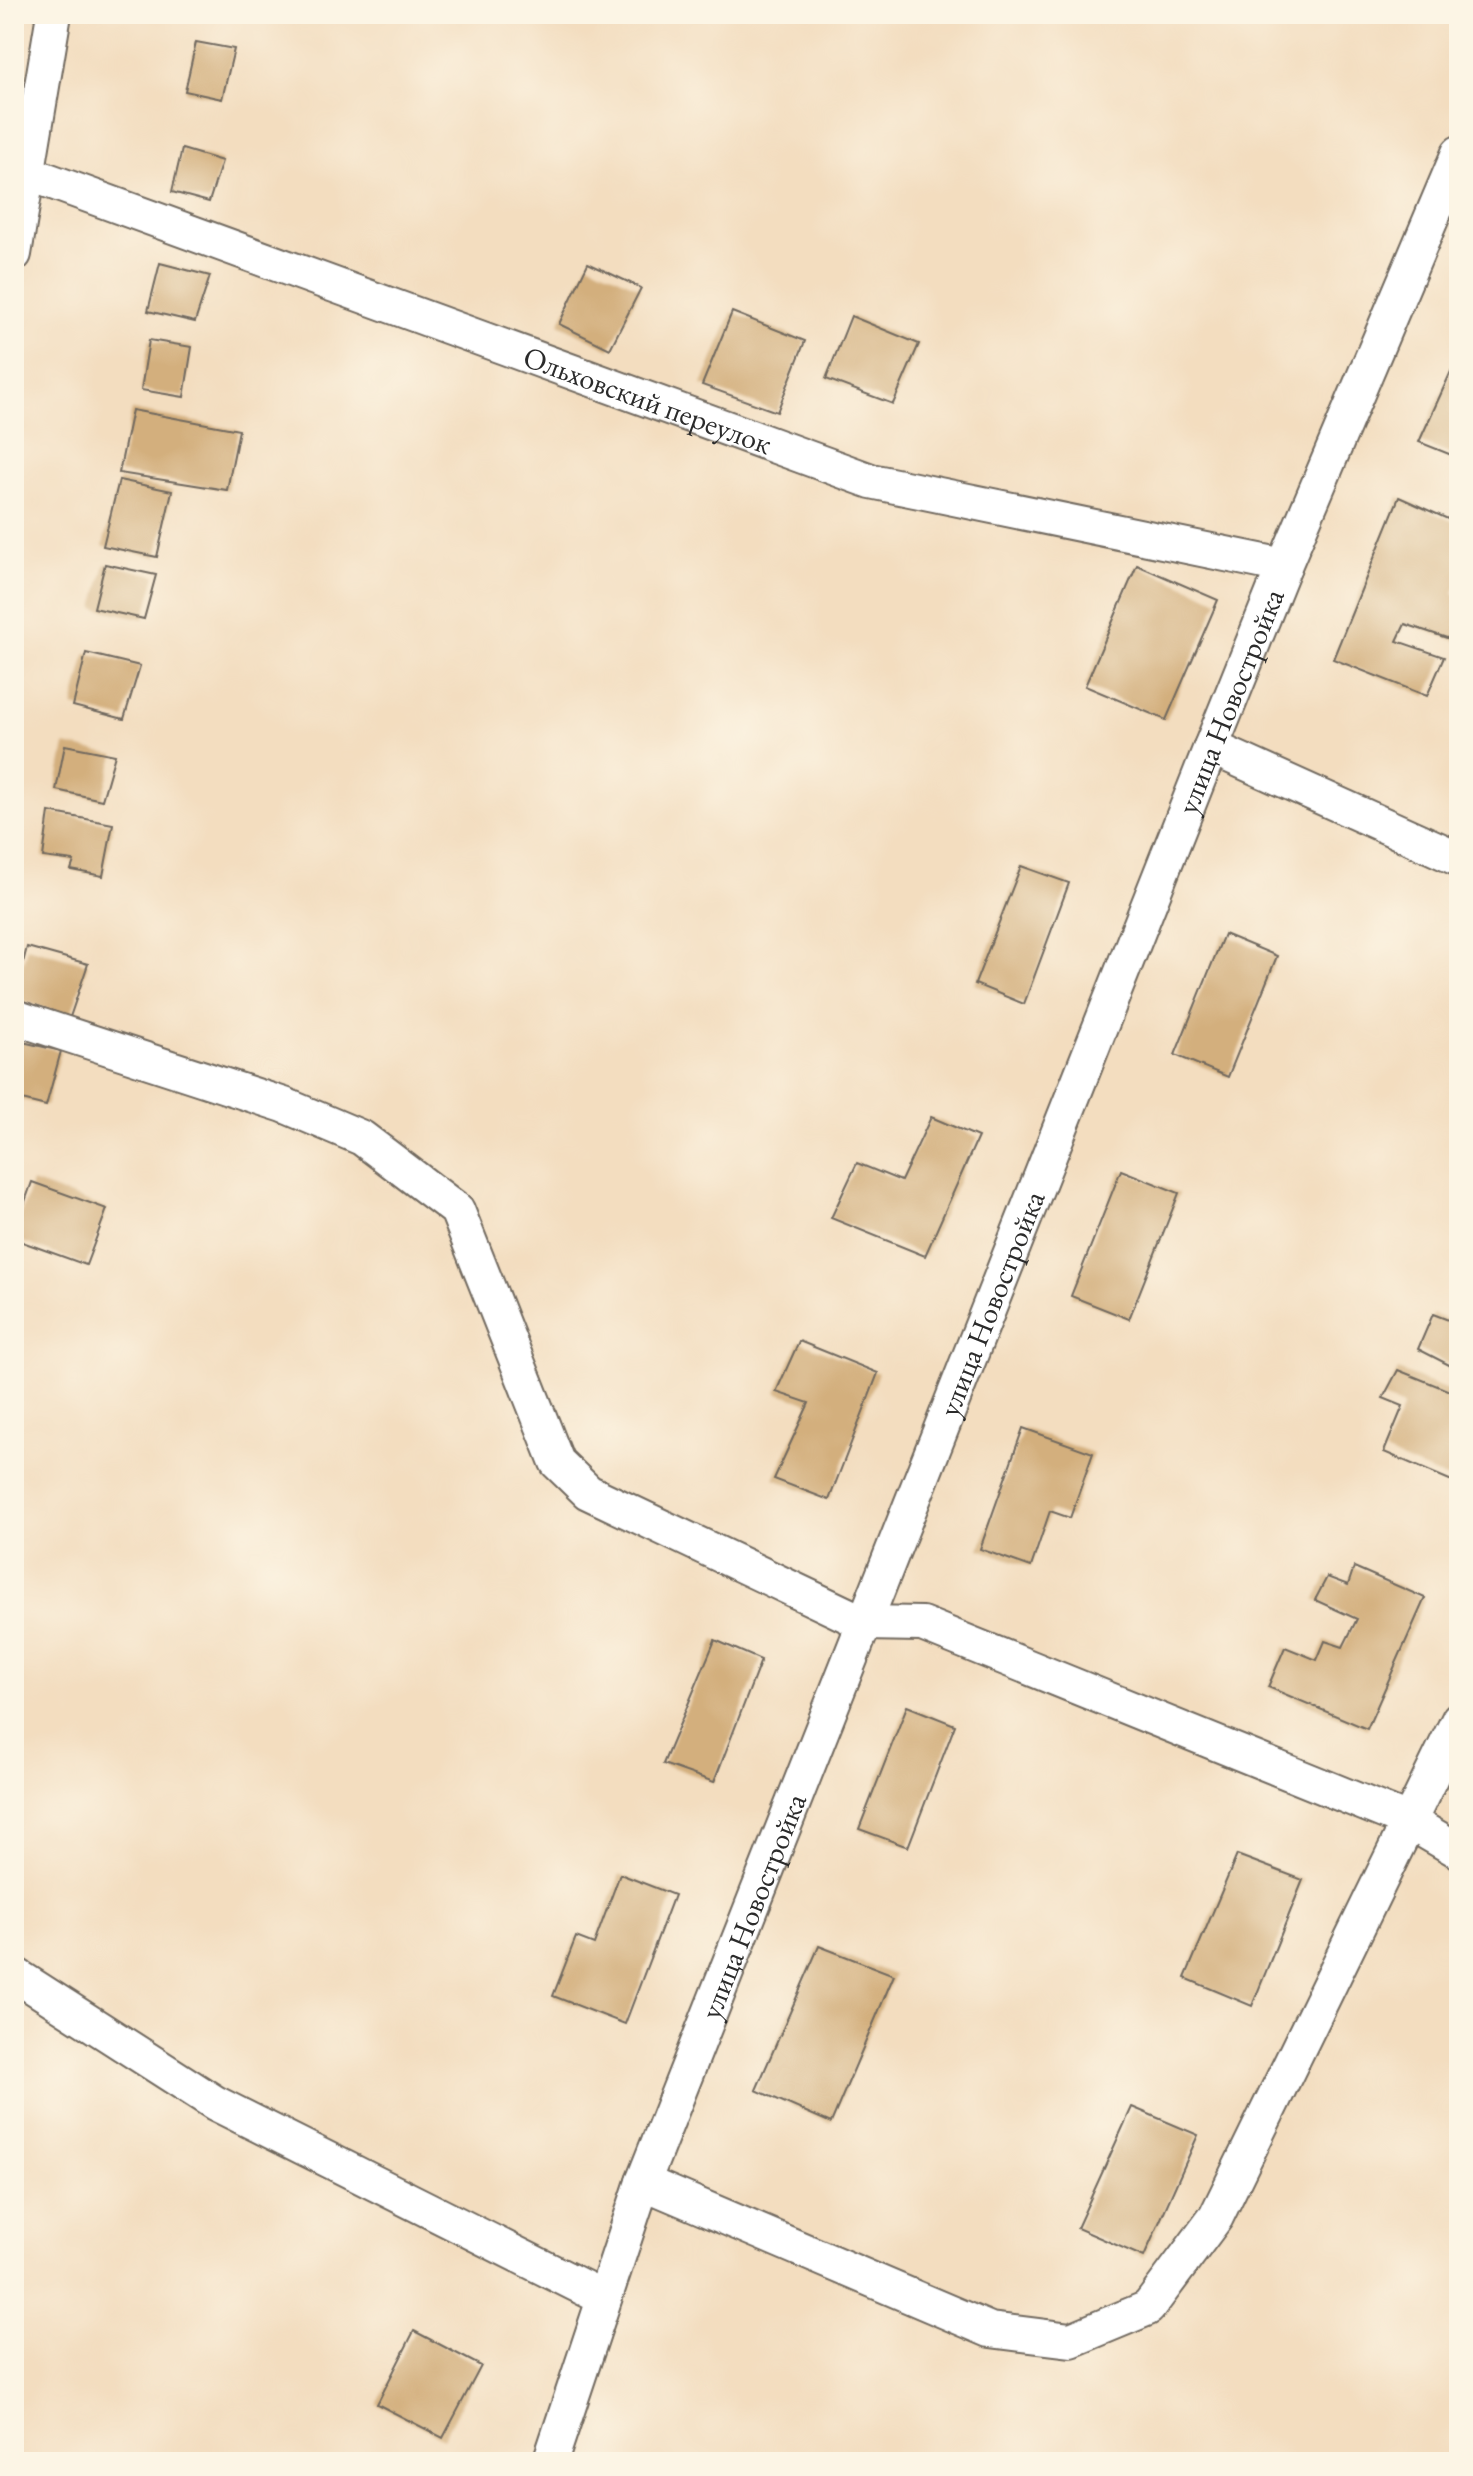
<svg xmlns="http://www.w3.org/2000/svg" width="1473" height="2476" viewBox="0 0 1473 2476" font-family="'EB Garamond',serif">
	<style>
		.building { fill: #d3af7d }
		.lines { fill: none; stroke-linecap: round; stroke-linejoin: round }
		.minor-casing { stroke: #71695f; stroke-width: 38 }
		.minor { stroke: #fff; stroke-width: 34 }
		.labels { text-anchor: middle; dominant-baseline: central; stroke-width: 6; stroke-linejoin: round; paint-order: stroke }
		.street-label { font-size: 30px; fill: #2b2b2b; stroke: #fcf5e5 }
	</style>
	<rect width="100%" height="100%" fill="#fcf5e5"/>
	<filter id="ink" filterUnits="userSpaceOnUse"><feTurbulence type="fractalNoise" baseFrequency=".0125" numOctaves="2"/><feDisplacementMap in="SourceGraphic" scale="16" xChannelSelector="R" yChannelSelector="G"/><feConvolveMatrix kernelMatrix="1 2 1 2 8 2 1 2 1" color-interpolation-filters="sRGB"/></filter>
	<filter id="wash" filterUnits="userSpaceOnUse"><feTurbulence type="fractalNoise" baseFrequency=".006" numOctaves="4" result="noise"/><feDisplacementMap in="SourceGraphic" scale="32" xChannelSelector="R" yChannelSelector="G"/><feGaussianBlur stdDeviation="1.8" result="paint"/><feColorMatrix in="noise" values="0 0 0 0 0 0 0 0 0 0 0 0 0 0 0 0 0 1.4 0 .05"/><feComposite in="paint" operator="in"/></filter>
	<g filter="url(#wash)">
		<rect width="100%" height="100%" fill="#f3ddbf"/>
		<g id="blocks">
			<g class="building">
				<polygon points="234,14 264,14 263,20"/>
				<polygon points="196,42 234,49 222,99 185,91"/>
				<polygon points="182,149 222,161 209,202 172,192"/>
				<polygon points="160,263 210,276 195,322 148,311"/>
				<polygon points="588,263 641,288 610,349 559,324"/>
				<polygon points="732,312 805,341 777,412 702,385"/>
				<polygon points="851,316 919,344 893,404 826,379"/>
				<polygon points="149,340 192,347 184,397 141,390"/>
				<polygon points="1459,354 1459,458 1419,442"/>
				<polygon points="132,410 239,430 227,490 119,473"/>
				<polygon points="119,480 172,491 157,557 103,546"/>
				<polygon points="1399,497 1459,524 1459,581 1453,593 1459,596 1459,642 1405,624 1397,641 1444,657 1427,696 1333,659"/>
				<polygon points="105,564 156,575 144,619 94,608"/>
				<polygon points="1137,565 1218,600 1166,720 1085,686"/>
				<polygon points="86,653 140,666 124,719 73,706"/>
				<polygon points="65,745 115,755 102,800 56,790"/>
				<polygon points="49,812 113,824 103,876 71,870 74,861 43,857"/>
				<polygon points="1021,866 1069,883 1024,1004 975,984"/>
				<polygon points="1224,934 1277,956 1228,1077 1175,1055"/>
				<polygon points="27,947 88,964 70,1017 14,998"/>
				<polygon points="14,1040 61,1051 46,1106 14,1098"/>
				<polygon points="931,1117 978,1137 925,1256 831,1218 857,1163 901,1181"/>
				<polygon points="1121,1170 1179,1193 1129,1319 1071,1296"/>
				<polygon points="32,1182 107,1209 86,1265 14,1239 14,1232"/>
				<polygon points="1433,1314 1459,1324 1459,1370 1418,1349"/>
				<polygon points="799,1341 878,1373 829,1500 774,1479 809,1403 776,1392"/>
				<polygon points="1398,1370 1457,1394 1459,1388 1459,1484 1384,1452 1403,1406 1383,1398"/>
				<polygon points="1023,1428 1093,1453 1070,1518 1050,1511 1031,1567 980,1549"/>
				<polygon points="1354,1567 1425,1598 1367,1729 1268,1687 1285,1647 1317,1660 1325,1641 1343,1647 1357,1619 1315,1600 1327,1577 1348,1585"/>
				<polygon points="715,1640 761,1660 714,1782 663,1764"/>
				<polygon points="907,1706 955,1725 908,1847 859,1829"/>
				<polygon points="1237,1855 1303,1880 1252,2006 1185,1978"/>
				<polygon points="620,1874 674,1895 625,2024 553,1996 576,1937 594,1944"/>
				<polygon points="819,1946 894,1975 831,2123 756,2090"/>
				<polygon points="1132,2107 1198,2135 1144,2257 1077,2228"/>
				<polygon points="414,2331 481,2366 443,2438 377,2404"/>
			</g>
		</g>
	</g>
	<g filter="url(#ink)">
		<use href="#blocks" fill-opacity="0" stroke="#71695f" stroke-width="2"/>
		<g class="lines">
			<defs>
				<g id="minor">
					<path id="s1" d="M28,173L871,481L1284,566"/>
					<polyline points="14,254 54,14"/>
					<polyline points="1211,747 1459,859"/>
					<polyline points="14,1017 284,1105 362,1138 457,1210 557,1462 588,1492 864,1623 922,1624 1408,1821 1459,1851"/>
					<polyline points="14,1974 215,2103 604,2298"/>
					<polyline points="643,2182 990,2330 1071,2340 1148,2308 1216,2217 1459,1719"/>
					<path id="s2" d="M550,2462L643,2182L1211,747L1284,566L1459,153"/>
				</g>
			</defs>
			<use href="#minor" class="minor-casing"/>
			<use href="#minor" class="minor"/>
		</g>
	</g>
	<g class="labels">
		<g class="street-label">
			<text stroke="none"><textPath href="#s1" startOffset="660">Ольховский переулок</textPath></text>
			<text stroke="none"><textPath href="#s2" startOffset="1888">улица Новостройка</textPath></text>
			<text stroke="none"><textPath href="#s2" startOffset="1240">улица Новостройка</textPath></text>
			<text stroke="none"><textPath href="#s2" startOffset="592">улица Новостройка</textPath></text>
		</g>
	</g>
	<rect width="1473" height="2476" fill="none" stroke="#fcf5e5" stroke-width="48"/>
</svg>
